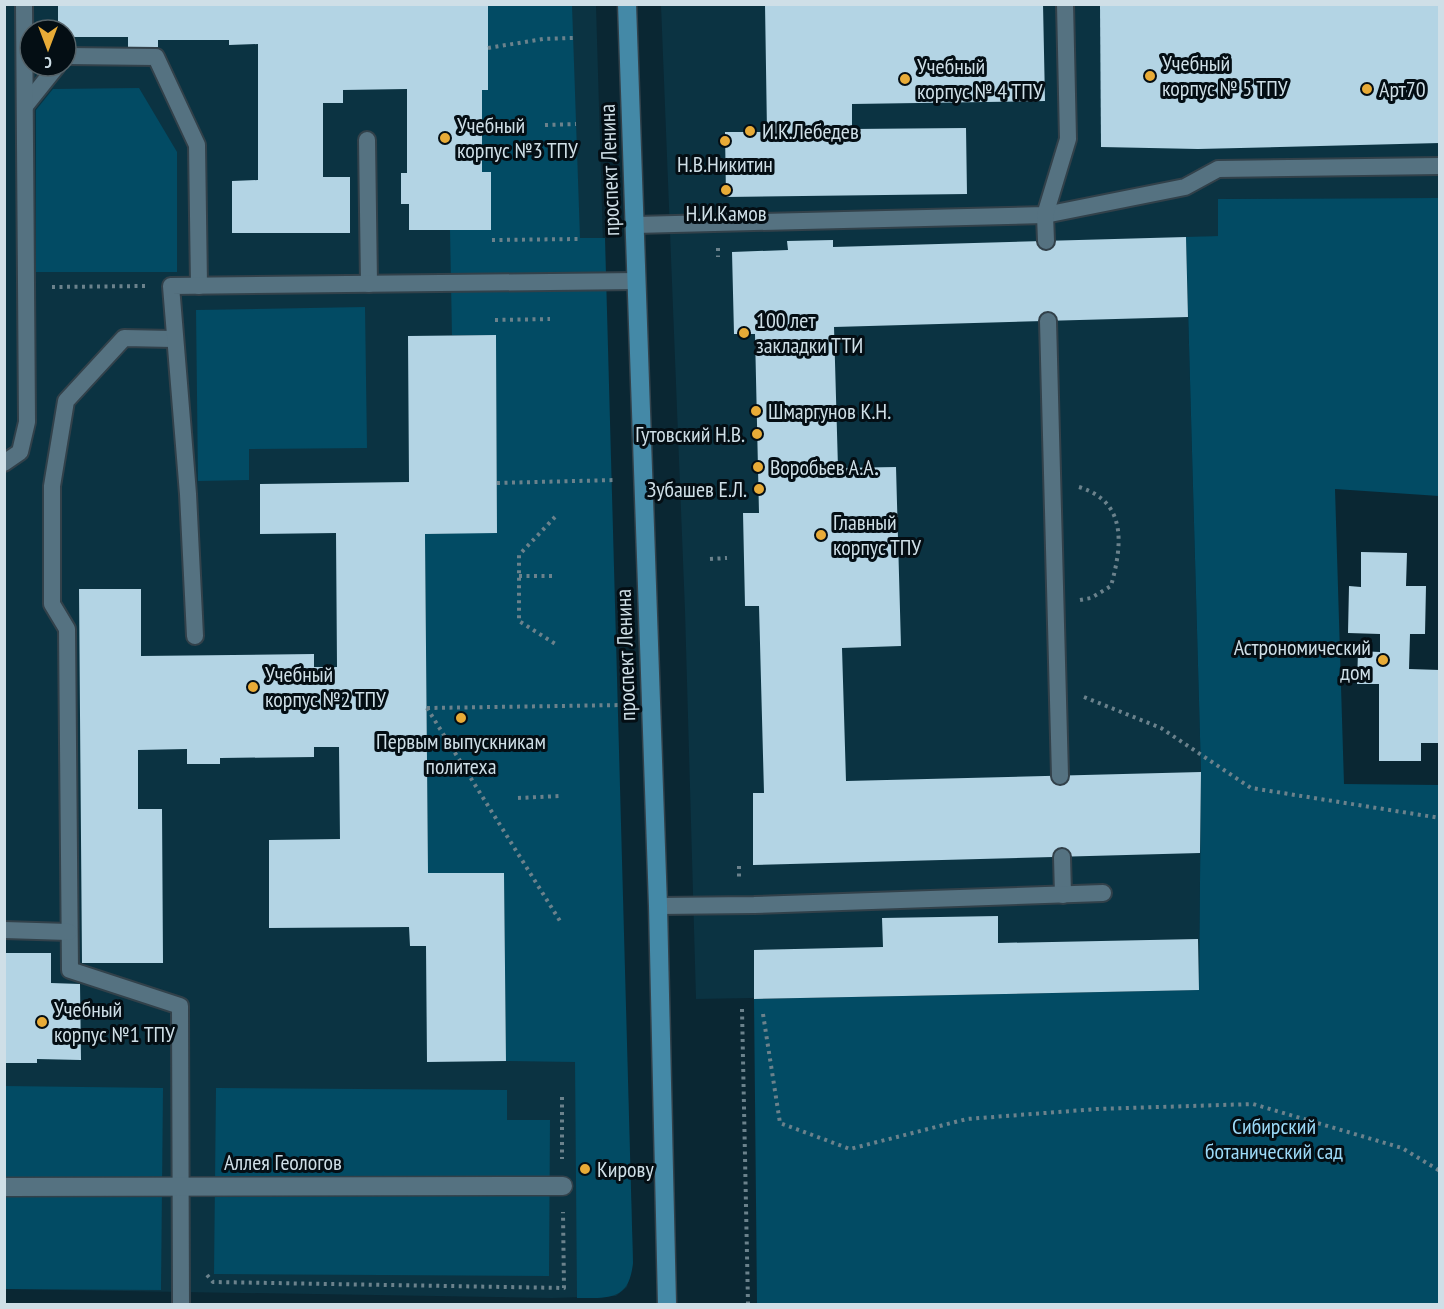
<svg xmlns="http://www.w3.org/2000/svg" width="1444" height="1309" viewBox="0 0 1444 1309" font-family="'PT Sans Narrow',sans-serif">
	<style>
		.built { fill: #0b3342; fill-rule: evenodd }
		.green { fill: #024b64 }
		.building { fill: #b3d4e4 }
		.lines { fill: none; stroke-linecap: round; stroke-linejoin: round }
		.service-casing { stroke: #32414a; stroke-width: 20 }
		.pedestrian-casing { stroke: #32414a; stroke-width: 21 }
		.primary-casing { stroke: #32414a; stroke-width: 21 }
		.path { stroke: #6b828c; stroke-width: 4; stroke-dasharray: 3 4.5; stroke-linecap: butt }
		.service { stroke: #557281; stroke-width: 16 }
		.pedestrian { stroke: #557281; stroke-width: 18 }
		.primary { stroke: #4489a7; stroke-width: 18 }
		.poi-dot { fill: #e8ab37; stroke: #040e14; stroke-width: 2 }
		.labels { text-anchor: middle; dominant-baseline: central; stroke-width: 6; stroke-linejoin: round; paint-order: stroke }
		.poi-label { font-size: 22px; fill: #cfdfe7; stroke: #040e14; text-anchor: start }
		.street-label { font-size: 22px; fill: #cfdfe7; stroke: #040e14 }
		.park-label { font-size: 22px; fill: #9cdaf8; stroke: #040e14 }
	</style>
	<rect width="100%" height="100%" fill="#0a2733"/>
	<g class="built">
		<path d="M5,5H596L633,1263L627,1287L616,1296L552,1298L5,1289ZM30,30H66V66H30Z"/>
		<polygon points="661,5 1439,5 1439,198 1218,199 1218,236 1186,238 1201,772 1199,990 696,999 685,611"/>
	</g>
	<g class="green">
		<path d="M478,5H572L580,238H605L633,1263C629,1301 609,1298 577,1298L575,1062L506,1061L504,873H428L425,534L497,532L496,335H452L450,230H491V172H482Z"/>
		<polygon points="139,88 177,152 177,272 36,272 36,110 53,89"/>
		<polygon points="1439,198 1439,496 1335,489 1344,784 1439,785 1439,1304 757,1304 754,999 1199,990 1201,772 1186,237 1218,236 1218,199"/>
		<polygon points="365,307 367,448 249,449 249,480 198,481 196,310"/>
		<polygon points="5,1086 163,1088 161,1290 5,1289"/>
		<polygon points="216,1088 507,1090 507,1120 550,1120 549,1276 214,1274"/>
	</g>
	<g class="building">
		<polygon points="58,4 488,6 488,90 482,90 482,172 491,172 491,230 409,230 409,204 401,204 401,173 407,173 407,89 343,90 343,103 323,103 323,177 350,177 350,233 232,233 232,181 258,180 258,44 229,45 229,40 158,40 158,47 128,47 128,37 66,37 66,30 58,30"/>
		<polygon points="765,4 1043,4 1045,101 852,104 852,129 966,128 967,194 726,197 725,132 767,132"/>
		<polygon points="1100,5 1440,5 1440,143 1198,149 1101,147"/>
		<polygon points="1186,237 1188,317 834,327 838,468 896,467 901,646 842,648 846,781 1201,772 1200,853 753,865 753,793 764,793 759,606 745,606 743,513 759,513 755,334 734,334 732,252 788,250 787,241 833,240 833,247"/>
		<polygon points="496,335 497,533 425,534 428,873 504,873 506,1061 427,1062 426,946 410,946 409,927 269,928 269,840 340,839 339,747 314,747 314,757 220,758 220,764 187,764 187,749 138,750 138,809 162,809 163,963 82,963 79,589 141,589 141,656 314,654 314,667 337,667 336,533 260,534 260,484 409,482 408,336"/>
		<polygon points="1361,552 1407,553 1406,586 1426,586 1425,634 1410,634 1409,669 1440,670 1440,743 1421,743 1421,761 1379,761 1379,684 1357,684 1358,651 1380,652 1380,634 1348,633 1349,586 1361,587"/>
		<polygon points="998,916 998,943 1198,939 1199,990 754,999 754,950 883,947 882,918"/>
		<polygon points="4,953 51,953 51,983 80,984 81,1060 37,1059 37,1063 4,1063"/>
	</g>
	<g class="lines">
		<defs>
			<g id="service">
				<polyline points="66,56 156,57 197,145 199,286"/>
				<polyline points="25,106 57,66"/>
				<polyline points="367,140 369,284"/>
				<polyline points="635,225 1045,215 1185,187 1218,169 1440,166"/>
				<polyline points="1046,241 1045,215 1068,139 1065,4"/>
				<polyline points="1048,321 1060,776"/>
				<polyline points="173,339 124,338 66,401 52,486 52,604 67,629 70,970 180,1006 181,1304"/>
				<polyline points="4,463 20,452 27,422 24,4"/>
				<polyline points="195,636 188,494 171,286 637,281"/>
				<polyline points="1062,857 1063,895"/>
				<polyline points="658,906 754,905 1103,893"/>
				<polyline points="4,930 69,932"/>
			</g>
			<polyline id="pedestrian" points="4,1187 563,1186"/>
			<polyline id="primary" points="627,4 658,906 667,1304"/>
		</defs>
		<use href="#service" class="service-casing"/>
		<use href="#pedestrian" class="pedestrian-casing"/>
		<use href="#primary" class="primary-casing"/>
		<g class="path">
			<polyline points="488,48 543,39 573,38"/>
			<polyline points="545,125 576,124"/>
			<polyline points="492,240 580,239"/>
			<polyline points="718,248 718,257"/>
			<polyline points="52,287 146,286"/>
			<polyline points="495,320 550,319"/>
			<polyline points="497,483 616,480"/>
			<path d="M1079,487C1128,502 1122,546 1111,586L1091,598L1080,600"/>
			<polyline points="555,517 519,555 519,621 557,645"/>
			<polyline points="710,559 727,558"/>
			<polyline points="519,576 556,576"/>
			<polyline points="1084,697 1161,728 1251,788 1440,818"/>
			<polyline points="427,708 560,921"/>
			<polyline points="427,708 624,705"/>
			<polyline points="518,798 559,796"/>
			<polyline points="739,866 739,880"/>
			<polyline points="742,1009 748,1304"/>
			<polyline points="763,1014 780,1123 850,1149 967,1119 1097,1109 1253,1104 1402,1148 1440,1171"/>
			<polyline points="562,1097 562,1159"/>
			<polyline points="207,1275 213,1282 564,1288 563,1212"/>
		</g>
		<use href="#service" class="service"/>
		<use href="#pedestrian" class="pedestrian"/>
		<use href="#primary" class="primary"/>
	</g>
	<g class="poi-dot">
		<circle cx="1150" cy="76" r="6"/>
		<circle cx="905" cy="79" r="6"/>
		<circle cx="1367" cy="89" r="6"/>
		<circle cx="750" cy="131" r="6"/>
		<circle cx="445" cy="138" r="6"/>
		<circle cx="725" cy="141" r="6"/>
		<circle cx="726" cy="190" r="6"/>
		<circle cx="744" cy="333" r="6"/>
		<circle cx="756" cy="411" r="6"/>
		<circle cx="757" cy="434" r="6"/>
		<circle cx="758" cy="467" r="6"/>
		<circle cx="759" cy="489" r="6"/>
		<circle cx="821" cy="535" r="6"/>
		<circle cx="1383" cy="660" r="6"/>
		<circle cx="253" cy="687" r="6"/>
		<circle cx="461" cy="718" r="6"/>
		<circle cx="42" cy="1022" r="6"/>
		<circle cx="585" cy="1169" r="6"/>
	</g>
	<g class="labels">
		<g class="poi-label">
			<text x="1162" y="63">Учебный<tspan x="1162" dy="25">корпус № 5 ТПУ</tspan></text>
			<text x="917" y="66">Учебный<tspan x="917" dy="25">корпус № 4 ТПУ</tspan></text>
			<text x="1379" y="89">Арт70</text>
			<text x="457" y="125">Учебный<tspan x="457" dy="25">корпус №3 ТПУ</tspan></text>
			<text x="762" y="131">И.К.Лебедев</text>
			<text x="725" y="164" text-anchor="middle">Н.В.Никитин</text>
			<text x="726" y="213" text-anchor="middle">Н.И.Камов</text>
			<text x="756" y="320">100 лет<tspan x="756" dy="25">закладки ТТИ</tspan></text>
			<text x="768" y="411">Шмаргунов К.Н.</text>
			<text x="745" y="434" text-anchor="end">Гутовский Н.В.</text>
			<text x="770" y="467">Воробьев А.А.</text>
			<text x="747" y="489" text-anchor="end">Зубашев Е.Л.</text>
			<text x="833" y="522">Главный<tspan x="833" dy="25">корпус ТПУ</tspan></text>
			<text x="1371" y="647" text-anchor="end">Астрономический<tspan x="1371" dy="25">дом</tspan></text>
			<text x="265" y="674">Учебный<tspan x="265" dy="25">корпус №2 ТПУ</tspan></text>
			<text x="461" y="741" text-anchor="middle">Первым выпускникам<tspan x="461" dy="25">политеха</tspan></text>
			<text x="54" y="1009">Учебный<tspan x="54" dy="25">корпус №1 ТПУ</tspan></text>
			<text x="597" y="1169">Кирову</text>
		</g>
		<g class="street-label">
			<text transform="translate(609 170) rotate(-92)">проспект Ленина</text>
			<text transform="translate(625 655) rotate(-92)">проспект Ленина</text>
			<text x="283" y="1162">Аллея Геологов</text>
		</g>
		<g class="park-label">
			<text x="1274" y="1126">Сибирский<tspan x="1274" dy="25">ботанический сад</tspan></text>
		</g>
	</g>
	<rect width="1444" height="1309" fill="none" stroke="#cfdfe7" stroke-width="12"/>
	<g transform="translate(48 48) rotate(180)"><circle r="28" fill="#040e14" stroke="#556268" stroke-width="1.5"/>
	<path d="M0-4.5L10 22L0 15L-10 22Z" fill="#e8ab37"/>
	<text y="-9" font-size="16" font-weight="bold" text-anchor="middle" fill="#cfdfe7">С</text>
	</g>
</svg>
